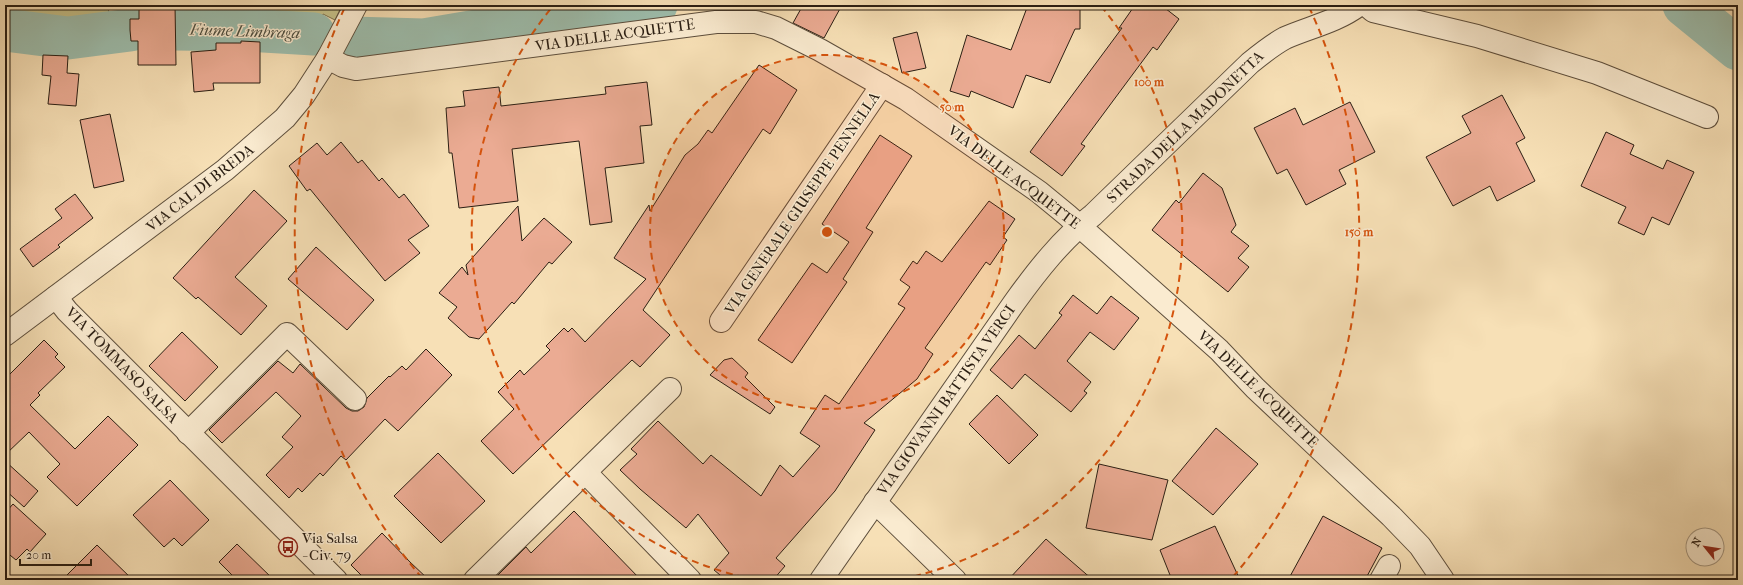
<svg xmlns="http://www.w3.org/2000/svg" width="1743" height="585" viewBox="0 0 1743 585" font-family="'IM FELL French Canon',serif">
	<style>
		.green { fill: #c5c088; stroke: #786f4e }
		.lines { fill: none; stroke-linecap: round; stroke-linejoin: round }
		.river { stroke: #9dbdac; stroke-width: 43 }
		.building { fill: #ebab93; stroke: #2a1e13 }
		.minor-casing { stroke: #5d4e3c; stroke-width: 24 }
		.minor { stroke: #faebd0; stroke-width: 22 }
		.ring { fill: none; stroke: #d5530d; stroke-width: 2; stroke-dasharray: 7 5 }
		.labels { text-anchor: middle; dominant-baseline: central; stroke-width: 3; stroke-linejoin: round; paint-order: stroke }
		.street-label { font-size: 15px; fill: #2a1e13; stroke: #faebd0 }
		.poi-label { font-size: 15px; fill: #2a1e13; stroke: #faebd0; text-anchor: start }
		.water-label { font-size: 16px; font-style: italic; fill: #4c4e41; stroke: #faebd0 }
		.centre { fill: #d5530d; stroke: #faebd0; stroke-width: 2 }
		.ring-label { font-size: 12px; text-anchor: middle; font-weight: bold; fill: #d5530d; stroke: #faebd0; stroke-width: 3; stroke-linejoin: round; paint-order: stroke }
	</style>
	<rect width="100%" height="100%" fill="#f7e0b6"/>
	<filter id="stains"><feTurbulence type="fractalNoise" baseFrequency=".005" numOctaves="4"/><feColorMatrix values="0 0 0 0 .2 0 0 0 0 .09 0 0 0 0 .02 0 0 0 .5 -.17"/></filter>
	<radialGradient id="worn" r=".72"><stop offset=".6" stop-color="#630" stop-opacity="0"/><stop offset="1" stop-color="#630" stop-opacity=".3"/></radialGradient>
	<g class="green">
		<polygon points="5,5 108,5 110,22 5,16"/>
		<polygon points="181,5 342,5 335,20 323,14 316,28 185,15"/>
	</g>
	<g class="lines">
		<g class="river">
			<polyline points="1684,5 1738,49"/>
			<polyline points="175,29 247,30 314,34"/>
			<polyline points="5,30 68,38 130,30"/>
			<polyline points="351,38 424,40 547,19 656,5"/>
		</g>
	</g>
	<g class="building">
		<polygon points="139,5 175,5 176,65 138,65 138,41 131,41 130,30 130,19 139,19"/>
		<polygon points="803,5 842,5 824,38 793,23"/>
		<polygon points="1028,5 1080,5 1080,29 1075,29 1050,83 1026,75 1013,108 971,91 969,97 950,91 967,35 1011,50"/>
		<polygon points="1135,5 1161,5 1179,19 1157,50 1153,47 1081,144 1085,146 1062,176 1030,152 1122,28 1119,28"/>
		<polygon points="917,32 926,68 902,73 893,38"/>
		<polygon points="241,41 260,42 260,83 213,83 214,90 194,92 191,52 216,50 216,43 241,43"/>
		<polygon points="43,55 68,56 67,73 79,74 76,106 48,104 51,76 42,75"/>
		<polygon points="759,65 797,90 770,134 763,129 643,310 670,335 640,367 632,360 513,474 481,441 514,409 498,392 520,370 524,375 550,350 546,346 564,328 568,332 572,328 585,342 646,279 614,258 649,205 650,211 685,155 698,144 708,130 712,133"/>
		<polygon points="647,82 652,125 640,126 644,163 605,168 612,222 590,225 579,141 512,149 518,201 459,208 452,153 449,153 446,108 465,106 463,91 499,87 501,106 606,94 605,87"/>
		<polygon points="1502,95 1525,138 1516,143 1535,181 1497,201 1490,186 1453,206 1426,157 1471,133 1462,116"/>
		<polygon points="1350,102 1375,152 1339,170 1346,184 1306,205 1287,169 1277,174 1254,128 1295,108 1303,125"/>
		<polygon points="110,114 124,181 94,188 80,120"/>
		<polygon points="1606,132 1634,145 1630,154 1663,169 1667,160 1694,172 1669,225 1652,217 1644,235 1618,223 1626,207 1581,186"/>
		<polygon points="880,135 912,156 866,228 873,232 843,279 847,282 792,363 758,340 812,263 827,273 849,242 822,224"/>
		<polygon points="341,142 358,163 362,160 379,181 382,178 399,198 404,194 429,226 408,240 420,253 385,281 310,189 307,191 289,166 317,143 327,155"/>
		<polygon points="1203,173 1222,188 1236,225 1231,232 1249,246 1238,258 1249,267 1228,292 1152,230 1176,200 1179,203"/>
		<polygon points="254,190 287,221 235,277 267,306 241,335 198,297 196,299 173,278"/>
		<polygon points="75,194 93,218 58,245 60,247 33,267 20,249 62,218 55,209"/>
		<polygon points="989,201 1015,219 1003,237 1007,240 990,265 986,262 925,348 933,354 917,379 864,423 875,430 835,491 776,558 785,566 773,580 726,580 714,570 729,553 698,514 686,528 640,489 620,470 637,454 631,449 658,421 703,464 711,455 761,496 780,465 793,477 820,446 800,433 825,395 839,404 905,308 898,304 910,287 900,280 913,261 917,264 926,251 942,262"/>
		<polygon points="518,206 522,241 544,218 572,242 552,264 549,262 514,304 512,302 479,339 469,337 448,318 457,307 439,293 462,267 468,275 466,265"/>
		<polygon points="316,247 374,300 347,330 288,279"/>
		<polygon points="1073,295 1097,314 1111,296 1139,318 1114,350 1090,332 1067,361 1091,382 1084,391 1087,393 1071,412 1025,374 1012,389 990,370 1019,335 1035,349 1062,315 1059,313"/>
		<polygon points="182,332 218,367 185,401 149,366"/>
		<polygon points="44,340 58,354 55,357 65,367 38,393 40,395 30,405 75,449 108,416 138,445 77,506 47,477 60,464 29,432 5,455 5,379"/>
		<polygon points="426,349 452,375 398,431 385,419 346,460 341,456 323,476 320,473 302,492 298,488 289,498 266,475 293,447 282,437 301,416 276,392 222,443 209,430 278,361 293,373 300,364 346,408 352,411 358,411 364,407 367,398 389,376 390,377 402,366 406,370"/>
		<polygon points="732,358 748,373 745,377 775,407 770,414 710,375 724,360"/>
		<polygon points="997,395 1038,435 1009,464 969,424"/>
		<polygon points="1216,428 1258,464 1213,515 1172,481"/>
		<polygon points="438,453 485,501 441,543 394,496"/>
		<polygon points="5,461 38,491 24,507 5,490"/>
		<polygon points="1099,464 1168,480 1152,540 1086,528"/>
		<polygon points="170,480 209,520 182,546 174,538 164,547 133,515"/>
		<polygon points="13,504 46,534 30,552 27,549 16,560 5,551 5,513"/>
		<polygon points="574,511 641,580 493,580 526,547 531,553"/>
		<polygon points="1323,516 1382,548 1365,580 1288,580"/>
		<polygon points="1215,526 1240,580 1172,580 1160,550"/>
		<polygon points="382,533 410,562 429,580 366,580 351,565"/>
		<polygon points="1046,539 1056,548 1093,580 1008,580"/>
		<polygon points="237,544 274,580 237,580 219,562"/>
		<polygon points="97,545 133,580 62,580"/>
	</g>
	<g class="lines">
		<defs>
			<g id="minor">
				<polyline points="1366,5 1373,11 1477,36 1597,73 1707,117"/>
				<polyline points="328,58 343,66 356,69 716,22 756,22 776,28 820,50 906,99 1039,192 1067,215 1219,350 1255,388 1391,516 1420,546 1443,580"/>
				<polyline points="56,297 67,311 336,580"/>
				<polyline points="721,321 882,85"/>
				<polyline points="5,335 225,170 285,118 304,95 328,58 356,5"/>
				<polyline points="188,433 287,334 355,399"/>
				<polyline points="586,473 690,580"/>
				<polyline points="875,502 955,580"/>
				<polyline points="475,580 670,389"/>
				<path d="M821,580L1014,303C1037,271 1062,239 1093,215L1250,63C1261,54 1272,45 1285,38C1310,27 1336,22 1359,5"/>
				<polyline points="1381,580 1389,566"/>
			</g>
		</defs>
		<use href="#minor" class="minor-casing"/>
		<use href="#minor" class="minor"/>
	</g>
	<circle cx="827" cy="232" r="177" fill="#d5530d" fill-opacity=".12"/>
	<g class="ring">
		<circle cx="827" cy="232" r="177"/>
		<path d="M756 580A355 355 0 0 1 553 6M1101 6A355 355 0 0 1 898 580"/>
		<path d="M422 578A532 532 0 0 1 345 7M1309 7A532 532 0 0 1 1232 578"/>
	</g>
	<defs>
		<symbol id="bus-ring" viewBox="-11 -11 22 22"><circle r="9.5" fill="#faebd0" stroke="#8f2418" stroke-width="1.5"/><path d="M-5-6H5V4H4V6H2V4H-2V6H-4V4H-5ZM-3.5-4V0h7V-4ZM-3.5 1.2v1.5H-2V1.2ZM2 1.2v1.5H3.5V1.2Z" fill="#8f2418"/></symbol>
	</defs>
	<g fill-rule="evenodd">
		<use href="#bus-ring" x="277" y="536" width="22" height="22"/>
	</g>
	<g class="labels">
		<g class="street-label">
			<text transform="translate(615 35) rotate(-8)">VIA DELLE ACQUETTE</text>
			<text transform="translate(1185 127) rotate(-44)">STRADA DELLA MADONETTA</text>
			<text transform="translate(1014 177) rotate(37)">VIA DELLE ACQUETTE</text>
			<text transform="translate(200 188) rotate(-38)">VIA CAL DI BREDA</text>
			<text transform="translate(802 203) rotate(-56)">VIA GENERALE GIUSEPPE PENNELLA</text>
			<text transform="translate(122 365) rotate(46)">VIA TOMMASO SALSA</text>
			<text transform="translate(1258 389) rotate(44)">VIA DELLE ACQUETTE</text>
			<text transform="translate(946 400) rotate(-55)">VIA GIOVANNI BATTISTA VERCI</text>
		</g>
		<g class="poi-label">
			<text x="302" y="538">Via Salsa<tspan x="302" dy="17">- Civ. 79</tspan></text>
		</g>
		<g class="water-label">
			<text transform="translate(245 31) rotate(2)">Fiume Limbraga</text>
		</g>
	</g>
	<circle cx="827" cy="232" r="6" class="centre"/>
	<g class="ring-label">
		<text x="1149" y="86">100 m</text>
		<text x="952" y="111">50 m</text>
		<text x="1359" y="236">150 m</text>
	</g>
	<rect width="1743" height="585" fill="none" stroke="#f7e0b6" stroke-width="20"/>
	<rect x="6" y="6" width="1731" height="573" fill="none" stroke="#2a1e13" stroke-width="2"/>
	<rect x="10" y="10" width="1723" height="565" fill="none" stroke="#2a1e13"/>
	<g transform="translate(1705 547) rotate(300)"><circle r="19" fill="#faebd0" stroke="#a79984"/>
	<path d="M0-3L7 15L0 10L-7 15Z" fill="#8f2418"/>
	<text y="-6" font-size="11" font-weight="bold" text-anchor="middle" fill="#2a1e13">N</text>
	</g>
	<path d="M20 559v6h71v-6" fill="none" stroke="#2a1e13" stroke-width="2"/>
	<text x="26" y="559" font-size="12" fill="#2a1e13" stroke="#faebd0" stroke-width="3" paint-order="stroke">20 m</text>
	<rect width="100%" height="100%" filter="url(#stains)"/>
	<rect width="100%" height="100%" fill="url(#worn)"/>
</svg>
